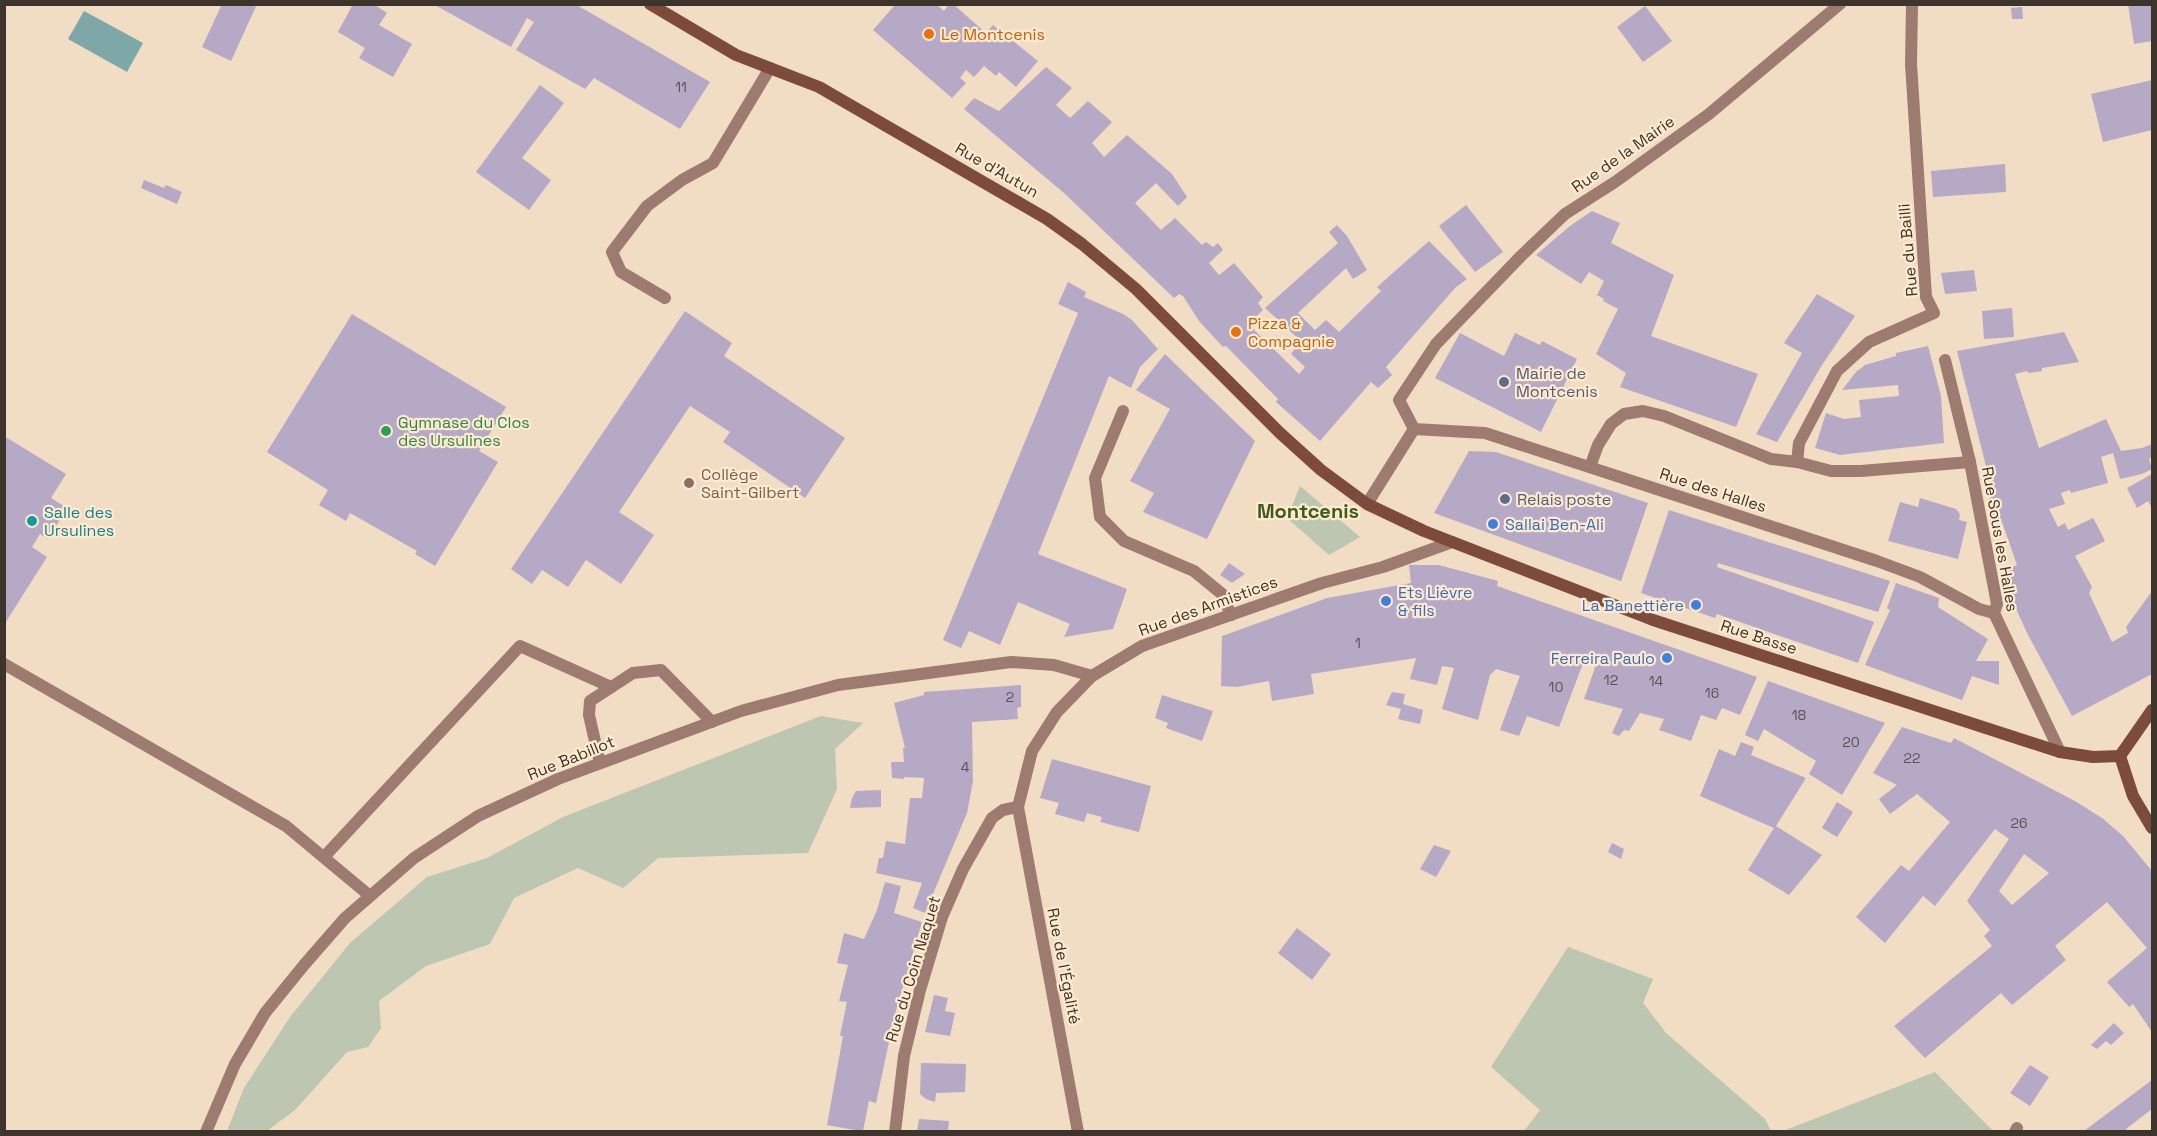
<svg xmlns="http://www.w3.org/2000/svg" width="2157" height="1136" viewBox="0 0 2157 1136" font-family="'Space Grotesk',sans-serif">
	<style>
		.green { fill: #bcc6b0 }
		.water { fill: #7ea7a7 }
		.building { fill: #b5a9c6; fill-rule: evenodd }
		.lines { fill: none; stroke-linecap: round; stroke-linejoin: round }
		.service { stroke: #9e7b70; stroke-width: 12 }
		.minor { stroke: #9e7b70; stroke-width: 12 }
		.secondary { stroke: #7c4b3c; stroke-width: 12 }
		.food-dot { fill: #e8710a; stroke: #ffead0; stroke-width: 2 }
		.service-dot { fill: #5c6f8a; stroke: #ffead0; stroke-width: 2 }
		.leisure-dot { fill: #2e9e5b; stroke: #ffead0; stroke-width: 2 }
		.education-dot { fill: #8d6e63; stroke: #ffead0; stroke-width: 2 }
		.culture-dot { fill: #0f9aa8; stroke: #ffead0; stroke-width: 2 }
		.shop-dot { fill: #3f7fe0; stroke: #ffead0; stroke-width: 2 }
		.labels { text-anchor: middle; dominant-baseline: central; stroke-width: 4.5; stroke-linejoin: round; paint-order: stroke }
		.number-label { font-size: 14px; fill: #5b5252 }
		.food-label { font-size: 16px; fill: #c56008; stroke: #ffead0; text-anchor: start }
		.street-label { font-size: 16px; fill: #3d352b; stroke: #ffead0 }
		.service-label { font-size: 16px; fill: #4e5e75; stroke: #ffead0; text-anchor: start }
		.leisure-label { font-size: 16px; fill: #27864d; stroke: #ffead0; text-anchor: start }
		.education-label { font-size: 16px; fill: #785e54; stroke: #ffead0; text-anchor: start }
		.culture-label { font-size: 16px; fill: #0d838f; stroke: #ffead0; text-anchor: start }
		.shop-label { font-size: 16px; fill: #366cbe; stroke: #ffead0; text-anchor: start }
		.quarter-label { font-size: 20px; font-weight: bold; fill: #3b5d1c; stroke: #ffead0 }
	</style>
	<rect width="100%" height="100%" fill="#f1ddc3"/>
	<g class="green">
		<polygon points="1300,486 1360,537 1329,555 1287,518"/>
		<polygon points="821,716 863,723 835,749 837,789 808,853 658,858 623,888 578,868 514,898 490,944 426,966 379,1001 381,1028 368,1047 347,1052 295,1110 267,1131 227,1131 244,1088 290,1017 350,943 427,877 487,858 563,817"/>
		<polygon points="1568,947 1653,979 1643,1003 1666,1033 1765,1119 1771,1131 1524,1131 1540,1110 1491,1067"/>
		<polygon points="1935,1072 1993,1131 1783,1131"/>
	</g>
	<polygon class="water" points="84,11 143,43 127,72 68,39"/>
	<g class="building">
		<polygon points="222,4 257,4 231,61 202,47"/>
		<polygon points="353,4 373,4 387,13 379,25 412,44 393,77 359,58 365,48 338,32"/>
		<polygon points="433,4 575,4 710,82 680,129 594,78 585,89 516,50 534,22 527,18 511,47"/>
		<polygon points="949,4 953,4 986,33 993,25 1038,61 1016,87 999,72 996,76 984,66 974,77 966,70 960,78 966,83 952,98 873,30 895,5 937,5 944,11"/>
		<polygon points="2128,4 2152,4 2152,41 2134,44"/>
		<polygon points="1645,6 1672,41 1643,62 1617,27"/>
		<polygon points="2022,7 2023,19 2012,19 2011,8"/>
		<polygon points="1046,67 1072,88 1056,105 1070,118 1088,101 1112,122 1092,143 1104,157 1127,135 1172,174 1187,197 1178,206 1156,183 1135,203 1161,230 1175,218 1202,245 1206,242 1213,247 1218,243 1223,250 1209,263 1219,275 1234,263 1263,297 1258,303 1263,310 1248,324 1299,374 1305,367 1291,354 1301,341 1265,308 1338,243 1329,232 1337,225 1347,236 1367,270 1353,279 1346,268 1298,313 1315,330 1326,320 1339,332 1381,291 1377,287 1429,241 1467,279 1455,288 1386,367 1392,375 1378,388 1371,382 1320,441 1276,402 1278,399 1226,346 1223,347 1199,321 1183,296 1179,294 1174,298 1064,193 964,109 974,98 999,111"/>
		<polygon points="2152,80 2152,130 2103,142 2091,94"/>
		<polygon points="540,85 564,103 522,158 551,180 529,210 476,172"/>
		<polygon points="2005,164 2006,192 1933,197 1931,171"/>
		<polygon points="144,180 164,188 166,185 182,192 177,204 141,188"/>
		<polygon points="1466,205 1503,252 1475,272 1439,226"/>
		<polygon points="1592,211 1620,223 1611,243 1674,275 1651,336 1758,374 1736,427 1620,387 1626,373 1596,354 1618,309 1603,301 1604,299 1597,295 1604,281 1589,272 1581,284 1536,255 1570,226"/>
		<polygon points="1974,270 1977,291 1945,294 1941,273"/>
		<polygon points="1068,282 1086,292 1084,297 1123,314 1132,320 1158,349 1140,367 1131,388 1109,376 1038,554 1127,589 1113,629 1064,637 1070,624 1018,602 1000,645 969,631 961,648 943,640 1078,313 1058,304"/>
		<polygon points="1817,294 1855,316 1822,365 1777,442 1756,434 1802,353 1784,343"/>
		<polygon points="2012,308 2014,337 1984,339 1982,311"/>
		<polygon points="685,311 732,343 724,356 845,438 805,498 723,442 730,432 690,406 619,512 654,535 621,584 586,560 568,587 542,570 532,584 511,569"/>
		<polygon points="352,314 506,407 479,451 498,462 435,566 415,554 417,551 350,513 346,521 319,505 328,490 267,452"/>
		<polygon points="2064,332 2079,362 2042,368 2042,371 2028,373 2027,371 2015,374 2039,448 2106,419 2121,451 2142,448 2152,444 2152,457 2149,459 2152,469 2142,474 2120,479 2113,453 2101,457 2108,483 2071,493 2070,490 2061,493 2065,504 2049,509 2058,527 2065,523 2068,530 2093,518 2099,529 2105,541 2075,556 2092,587 2089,593 2112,642 2128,633 2126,627 2152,591 2152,674 2072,716 2028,635 2007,589 2004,570 2017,565 2002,522 1995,524 1988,488 1991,486 1957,351"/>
		<polygon points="1460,333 1504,356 1515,333 1540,345 1542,341 1577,359 1541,432 1435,378"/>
		<polygon points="1928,346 1941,396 1944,443 1840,455 1815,448 1826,413 1844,419 1861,417 1859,400 1899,396 1898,385 1842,390 1856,372 1865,365 1896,356 1896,353"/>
		<polygon points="1165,354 1255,441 1207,539 1143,512 1154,493 1130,481 1170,409 1136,390"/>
		<polygon points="4,436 66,474 51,498 67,508 48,539 40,534 32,547 47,557 4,625"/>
		<polygon points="1469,451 1496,452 1648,503 1621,581 1434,513"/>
		<polygon points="2152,474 2152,508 2148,501 2137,508 2127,488"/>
		<polygon points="1920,498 1956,509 1960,514 1959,520 1967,522 1958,559 1888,541 1900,502 1918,507"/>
		<polygon points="1669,510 1890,581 1878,612 1718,563 1717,567 1874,622 1858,663 1717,614 1715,618 1641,593"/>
		<polygon points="1229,563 1245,574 1232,583 1220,575"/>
		<polygon points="1409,565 1439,565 1498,581 1497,586 1757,677 1740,715 1722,708 1716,720 1701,715 1691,741 1659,730 1664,719 1640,713 1629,731 1624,730 1619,736 1612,733 1623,709 1584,699 1597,662 1585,658 1559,727 1527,716 1519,736 1500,730 1520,676 1496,669 1490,675 1478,720 1442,709 1454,668 1442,666 1437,685 1410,679 1416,658 1311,674 1314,694 1272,701 1269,681 1237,687 1221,686 1222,636 1327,598 1411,583"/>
		<polygon points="1896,583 1939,598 1938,607 1988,639 1976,661 1999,661 1999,685 1972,676 1962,700 1865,665 1890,610 1887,608"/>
		<polygon points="1768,681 1885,723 1842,795 1809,774 1816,761 1764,729 1758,741 1745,735"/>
		<polygon points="1021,685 1021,707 1017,708 1018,719 972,722 973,781 967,813 925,913 913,908 922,883 876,873 879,858 883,858 886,841 905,844 910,798 922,798 924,778 904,777 904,779 892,778 891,762 904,762 903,748 905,748 894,703 924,695 924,692"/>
		<polygon points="1392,692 1405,694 1403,704 1423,710 1420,724 1398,719 1401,709 1386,705"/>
		<polygon points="1162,695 1213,711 1202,741 1166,728 1168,723 1155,718"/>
		<path d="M1902,727L1951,743L1954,738L2075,801L2102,818L2123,836L2152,871V1032L2133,1004L2129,1007L2107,982L2147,948L2107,902L2055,946L2066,960L2012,1005L2001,993L1925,1058L1894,1026L1992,946L1984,936L1990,930L1967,901L2009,839L1995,829L1935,906L1923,896L1885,943L1856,917L1901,865L1909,871L1950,822L1917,794L1890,814L1879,799L1897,785L1873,773ZM2024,854L2049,873L2012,905L1999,891Z"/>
		<polygon points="1741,742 1754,747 1751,755 1806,778 1776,826 1822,855 1789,895 1748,870 1774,828 1700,796 1719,749 1735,756"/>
		<polygon points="1052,759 1151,786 1139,832 1100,822 1102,817 1087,813 1084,822 1055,814 1059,803 1040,798"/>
		<polygon points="881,790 881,807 850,808 852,798 856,791"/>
		<polygon points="1837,802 1853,812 1837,837 1822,828"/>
		<polygon points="1612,843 1624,849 1621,859 1608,852"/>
		<polygon points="1434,845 1451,851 1436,877 1420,869"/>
		<polygon points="885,882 901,886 894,913 922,922 895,1014 876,1103 869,1101 863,1131 860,1131 827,1125 843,1036 840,1036 847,1002 839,1001 848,965 837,963 844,933 864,939 877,910"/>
		<polygon points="1297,928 1331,954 1312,980 1278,953"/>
		<polygon points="934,995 948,998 945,1011 955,1013 950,1036 925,1032"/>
		<polygon points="2114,1023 2124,1033 2111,1045 2106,1041 2097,1049 2091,1045"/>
		<polygon points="921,1063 966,1064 965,1092 936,1093 935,1102 926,1099 920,1094"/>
		<polygon points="2030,1065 2049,1077 2030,1106 2010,1093"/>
		<polygon points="2152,1080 2152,1109 2126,1129 2127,1131 2084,1131"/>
		<polygon points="919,1119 949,1121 948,1131 917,1131"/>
	</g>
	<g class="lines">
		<g class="service">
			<polyline points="1123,411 1095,478 1100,517 1124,541 1194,571 1222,594 1231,615"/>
			<polyline points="600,763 589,715 590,701 633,673 661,670 712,722"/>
			<polyline points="324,857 520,646 611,687"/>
			<polyline points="2015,1132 2017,1128"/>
		</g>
		<g class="minor">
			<polyline points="665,298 621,272 612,252 647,206 682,180 713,163 770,68"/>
			<polyline points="1945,360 1970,462 1997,604 1994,613 2060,752"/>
			<polyline points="1414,429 1485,433 1877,561 1920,577 1979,609 1994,613"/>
			<polyline points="1797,462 1799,443 1837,371 1869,342 1934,313 1926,297 1911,64 1912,4"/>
			<polyline points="1590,467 1598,445 1611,424 1624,414 1643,411 1664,416 1771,459 1797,462 1831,471 1861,471 1970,462"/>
			<polyline points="1367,504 1414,429 1399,400 1436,344 1521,256 1565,214 1615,182 1709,114 1840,4"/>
			<polyline points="4,664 286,826 370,896"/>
			<polyline points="206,1132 235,1064 265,1013 304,965 345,918 414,858 478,816 558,779 741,711 838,685 1011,662 1054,665 1092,676"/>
			<polyline points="895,1132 904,1056 920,990 942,917 963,869 992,818 1003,810 1018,807"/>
			<polyline points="1078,1132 1018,807 1032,751 1057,712 1092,676 1142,646 1322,583 1383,567 1452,542"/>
		</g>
		<g class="secondary">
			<polyline points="650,4 736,55 819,87 1047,219 1082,244 1136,289 1280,433 1321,470 1367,504 1424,531 1653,620 2060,752 2093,757 2120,756 2133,796 2152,828"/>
			<polyline points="2120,756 2152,710"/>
		</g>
	</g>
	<g class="food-dot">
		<circle cx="929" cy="34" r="6"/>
		<circle cx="1236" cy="332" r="6"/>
	</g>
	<g class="service-dot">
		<circle cx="1504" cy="382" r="6"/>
		<circle cx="1505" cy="499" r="6"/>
	</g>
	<circle class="leisure-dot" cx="386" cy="431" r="6"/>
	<circle class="education-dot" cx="689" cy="483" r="6"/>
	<circle class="culture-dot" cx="32" cy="521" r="6"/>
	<g class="shop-dot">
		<circle cx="1493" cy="524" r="6"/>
		<circle cx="1386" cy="601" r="6"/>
		<circle cx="1696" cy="605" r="6"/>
		<circle cx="1667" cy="658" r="6"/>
	</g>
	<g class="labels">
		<g class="number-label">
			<text x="681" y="87">11</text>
			<text x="1358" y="643">1</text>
			<text x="1611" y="680">12</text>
			<text x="1656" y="681">14</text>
			<text x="1556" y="687">10</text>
			<text x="1712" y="693">16</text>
			<text x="1010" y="697">2</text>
			<text x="1799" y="715">18</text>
			<text x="1851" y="742">20</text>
			<text x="1912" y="758">22</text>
			<text x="965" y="767">4</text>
			<text x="2019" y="823">26</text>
		</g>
		<g class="food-label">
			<text x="941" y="34">Le Montcenis</text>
			<text x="1248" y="323">Pizza &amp;<tspan x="1248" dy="18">Compagnie</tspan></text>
		</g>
		<g class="street-label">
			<text transform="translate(1623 154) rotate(-35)">Rue de la Mairie</text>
			<text transform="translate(997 170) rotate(30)">Rue d'Autun</text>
			<text transform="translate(1908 250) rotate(-95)">Rue du Bailli</text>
			<text transform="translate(1713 490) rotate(18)">Rue des Halles</text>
			<text transform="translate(2000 539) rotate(80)">Rue Sous les Halles</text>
			<text transform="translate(1208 606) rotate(-20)">Rue des Armistices</text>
			<text transform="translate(1759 637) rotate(18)">Rue Basse</text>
			<text transform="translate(571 758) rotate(-22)">Rue Babillot</text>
			<text transform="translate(1064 966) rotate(79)">Rue de l'Égalité</text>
			<text transform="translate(913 969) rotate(-73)">Rue du Coin Naquet</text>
		</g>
		<g class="service-label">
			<text x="1516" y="373">Mairie de<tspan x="1516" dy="18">Montcenis</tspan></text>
			<text x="1517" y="499">Relais poste</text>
		</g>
		<g class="leisure-label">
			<text x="398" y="422">Gymnase du Clos<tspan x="398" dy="18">des Ursulines</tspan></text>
		</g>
		<g class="education-label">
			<text x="701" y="474">Collège<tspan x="701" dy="18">Saint-Gilbert</tspan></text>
		</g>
		<g class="culture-label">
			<text x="44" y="512">Salle des<tspan x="44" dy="18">Ursulines</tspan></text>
		</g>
		<g class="shop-label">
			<text x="1505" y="524">Sallai Ben-Ali</text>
			<text x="1398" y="592">Ets Lièvre<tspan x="1398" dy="18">&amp; fils</tspan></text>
			<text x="1684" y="605" text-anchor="end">La Banettière</text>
			<text x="1655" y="658" text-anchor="end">Ferreira Paulo</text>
		</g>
		<g class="quarter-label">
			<text x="1308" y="511">Montcenis</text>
		</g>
	</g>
	<rect width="2157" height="1136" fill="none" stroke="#3d352b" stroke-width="12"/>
</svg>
